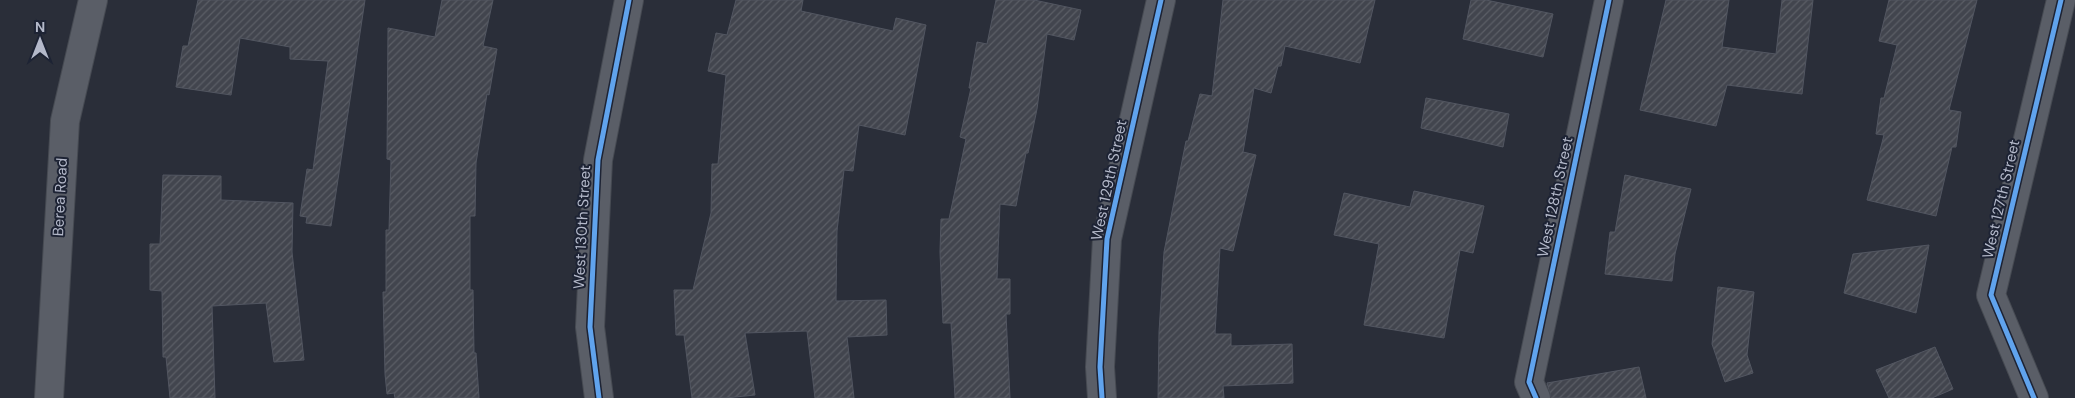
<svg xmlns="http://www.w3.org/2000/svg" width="2075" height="398" viewBox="0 0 2075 398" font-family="'DM Sans',sans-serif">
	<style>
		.building { fill: url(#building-hatch); stroke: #525661 }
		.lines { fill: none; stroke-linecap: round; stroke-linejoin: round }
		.street-casing { stroke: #464a52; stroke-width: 30 }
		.street { stroke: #5a5e67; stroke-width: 28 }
		.cycleway-casing { stroke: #1d2334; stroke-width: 8 }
		.cycleway { stroke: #60a3ed; stroke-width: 5 }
		.labels { text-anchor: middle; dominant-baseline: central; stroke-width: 4; stroke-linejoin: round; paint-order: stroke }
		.street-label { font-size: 15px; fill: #b4b9ca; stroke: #1d2334 }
	</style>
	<defs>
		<pattern id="building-hatch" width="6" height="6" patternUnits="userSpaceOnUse" patternTransform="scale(1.25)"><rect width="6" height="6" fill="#42454e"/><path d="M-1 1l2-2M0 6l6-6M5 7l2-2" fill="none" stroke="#5b5e66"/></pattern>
	</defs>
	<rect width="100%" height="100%" fill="#2a2e39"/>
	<g class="building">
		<polygon points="198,0 365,0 331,226 306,223 307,217 300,216 307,169 313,170 328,61 290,59 290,47 240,38 231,95 176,87 183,46 188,46"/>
		<polygon points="442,0 493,0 483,46 497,49 489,95 487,94 476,163 475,216 470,216 470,290 473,290 474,353 476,353 479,398 395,398 394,393 387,394 385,374 383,292 386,292 386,230 389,230 391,160 387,159 388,28 435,37"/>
		<polygon points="736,0 803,0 801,11 893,31 896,18 926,25 905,135 859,125 853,171 844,170 837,231 836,301 886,300 887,335 847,337 854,398 815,398 807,331 745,333 755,395 726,398 692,398 684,335 676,335 674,290 693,290 711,213 712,164 718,164 726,75 708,71 716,33 727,35"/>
		<polygon points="996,0 1034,0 1081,10 1074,40 1047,34 1037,109 1028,153 1026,153 1016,206 1000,204 997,279 1010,279 1010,314 1006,314 1010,398 955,398 951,323 943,323 940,252 941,219 949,219 966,139 960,137 971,88 969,88 977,42 987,44"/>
		<polygon points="1223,0 1375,0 1360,63 1285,46 1281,66 1278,66 1271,93 1254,88 1243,152 1256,155 1233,251 1220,248 1215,334 1231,334 1231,346 1292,344 1293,383 1223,386 1224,398 1158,398 1159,332 1164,252 1186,141 1188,141 1200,94 1212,96"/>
		<polygon points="1471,0 1486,0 1553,14 1543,57 1463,39"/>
		<polygon points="1666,0 1729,0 1722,47 1776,54 1782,0 1813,0 1802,94 1727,85 1716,126 1640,110"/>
		<polygon points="1889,0 1977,0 1949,110 1961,112 1956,147 1952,147 1936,216 1867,200 1884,135 1876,134 1881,98 1884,98 1897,45 1879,41"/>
		<polygon points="1426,98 1509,114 1503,147 1421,128"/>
		<polygon points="163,175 221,176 221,200 293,203 292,252 304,360 274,362 266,303 212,306 215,398 170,398 166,357 163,357 162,291 150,290 150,244 160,244"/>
		<polygon points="1625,175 1691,189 1675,254 1672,281 1605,274 1610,232 1615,232"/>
		<polygon points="1414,191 1484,206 1473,253 1460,250 1444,338 1364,325 1379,244 1334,235 1344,193 1410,207"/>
		<polygon points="1929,245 1916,313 1844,293 1853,254"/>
		<polygon points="1718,287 1754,292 1747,355 1753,373 1725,382 1712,344"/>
		<polygon points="1935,347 1953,389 1932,398 1889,398 1876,370"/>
		<polygon points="1639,367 1646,398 1551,398 1547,383"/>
	</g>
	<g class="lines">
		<defs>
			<g id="street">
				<polyline points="49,398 65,121 93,0"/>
				<polyline points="599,398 590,327 598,160 629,0"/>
				<polyline points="1102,398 1100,367 1107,239 1161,0"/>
				<polyline points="1536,398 1529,382 1609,0"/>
				<polyline points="2034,398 1991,295 2061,0"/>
			</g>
		</defs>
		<use href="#street" class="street-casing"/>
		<use href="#street" class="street"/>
		<defs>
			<g id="cycleway">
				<polyline points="599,398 590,327 598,160 629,0"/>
				<polyline points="1102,398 1100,367 1107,239 1161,0"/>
				<polyline points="1536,398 1529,382 1609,0"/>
				<polyline points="2034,398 1991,295 2061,0"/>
			</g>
		</defs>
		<use href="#cycleway" class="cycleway-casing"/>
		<use href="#cycleway" class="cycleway"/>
	</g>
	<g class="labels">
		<g class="street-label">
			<text transform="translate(1109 180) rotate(-78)">West 129th Street</text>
			<text transform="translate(60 197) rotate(-87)">Berea Road</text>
			<text transform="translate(1555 197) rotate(-78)">West 128th Street</text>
			<text transform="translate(2001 199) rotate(-77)">West 127th Street</text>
			<text transform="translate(582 227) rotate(-87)">West 130th Street</text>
		</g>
	</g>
	<g transform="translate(40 40)" stroke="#1d2334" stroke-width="4" paint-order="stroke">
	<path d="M0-4L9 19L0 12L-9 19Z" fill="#b4b9ca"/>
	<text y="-8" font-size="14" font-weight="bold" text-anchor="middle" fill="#b4b9ca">N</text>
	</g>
</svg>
